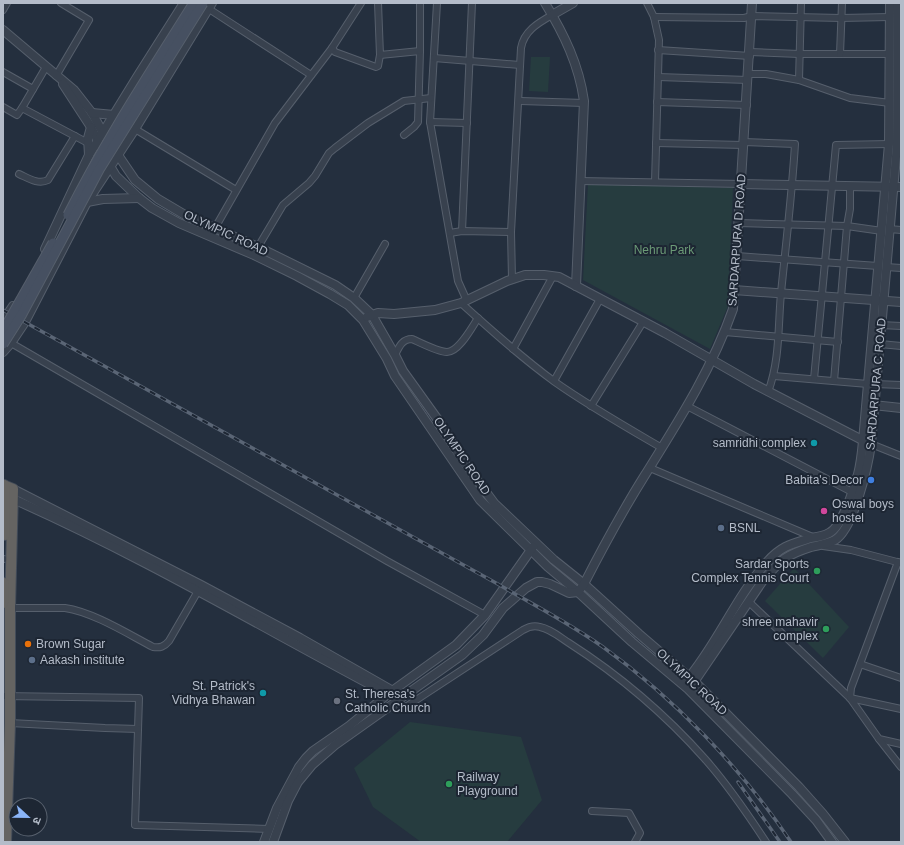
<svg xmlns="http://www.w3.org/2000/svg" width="904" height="845" viewBox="0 0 904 845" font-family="Helvetica,'Noto Sans Devanagari',sans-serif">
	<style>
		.green { fill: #263c3f }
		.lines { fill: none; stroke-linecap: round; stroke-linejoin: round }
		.minor-casing { stroke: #565f6c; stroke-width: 8 }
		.tertiary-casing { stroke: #565f6c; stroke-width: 10 }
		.trunk-casing { stroke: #434c59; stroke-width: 12 }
		.minor { stroke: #38414e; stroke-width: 6 }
		.tertiary { stroke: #38414e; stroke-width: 8 }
		.trunk { stroke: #656462; stroke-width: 10 }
		.rail-casing { stroke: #5a6575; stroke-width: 3.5 }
		.rail { stroke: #1d2633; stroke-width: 2; stroke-dasharray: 6; stroke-linecap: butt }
		.secondary-bridge-casing { stroke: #565f6c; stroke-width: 11; stroke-linecap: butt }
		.secondary-bridge { stroke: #465061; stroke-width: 9 }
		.culture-dot { fill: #0f9aa8; stroke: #1d2633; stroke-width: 1.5 }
		.shop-dot { fill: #3f7fe0; stroke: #1d2633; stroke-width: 1.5 }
		.hotel-dot { fill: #d1479c; stroke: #1d2633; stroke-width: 1.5 }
		.service-dot { fill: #5c6f8a; stroke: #1d2633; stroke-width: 1.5 }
		.leisure-dot { fill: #2e9e5b; stroke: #1d2633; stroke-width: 1.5 }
		.food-dot { fill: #e8710a; stroke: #1d2633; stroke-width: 1.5 }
		.worship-dot { fill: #6b7280; stroke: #1d2633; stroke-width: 1.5 }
		.labels { text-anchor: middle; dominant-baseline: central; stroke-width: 4; stroke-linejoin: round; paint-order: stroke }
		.street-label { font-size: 12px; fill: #b4bcc9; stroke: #1d2633 }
		.park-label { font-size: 12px; fill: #6b9a76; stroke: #1d2633 }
		.poi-label { font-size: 12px; fill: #b4bcc9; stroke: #1d2633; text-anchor: start }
	</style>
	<rect width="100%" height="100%" fill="#242f3e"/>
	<g class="green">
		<polygon points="531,57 550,57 548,92 529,91"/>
		<polygon points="588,184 733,188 728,306 710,349 583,280"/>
		<polygon points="794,568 849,627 823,658 765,601"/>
		<polygon points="410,722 521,737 542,800 507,842 421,842 373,807 354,768"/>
	</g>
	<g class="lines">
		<defs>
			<g id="minor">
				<polyline points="361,3 332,48 335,52 376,67 378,66 380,55"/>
				<polyline points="378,3 380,55 420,51 418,122 414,127 404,135"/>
				<polyline points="437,3 430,122 458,281 467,301"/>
				<polyline points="647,3 654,17 659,40 655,182"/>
				<polyline points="801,3 799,80 850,98 890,103"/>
				<polyline points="209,9 311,75"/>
				<polyline points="3,10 7,3"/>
				<polyline points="654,17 744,18 752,16 841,18 890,17"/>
				<polyline points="658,50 750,56"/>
				<polyline points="420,51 420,3"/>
				<polyline points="750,52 799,54 890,54"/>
				<polyline points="840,54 842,3"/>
				<polyline points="434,58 520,65"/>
				<polyline points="46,67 22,108 88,143"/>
				<polyline points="3,72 33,89"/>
				<polyline points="749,74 766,74 799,80"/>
				<polyline points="56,76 89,20 61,3"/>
				<polyline points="658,77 748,80"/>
				<polyline points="521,101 584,103"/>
				<polyline points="657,102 747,105"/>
				<polyline points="3,107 17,115 22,108"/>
				<polyline points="430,122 467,123"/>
				<polyline points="135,129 236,190"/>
				<path d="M744,142L795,144C792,194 786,243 781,293C778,325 780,361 768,392"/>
				<polyline points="656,143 744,145"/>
				<path d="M19,174C28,178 38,185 48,180L75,136"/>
				<polyline points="580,181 742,184"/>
				<polyline points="739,223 847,226 882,231"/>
				<polyline points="215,228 275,123 332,48"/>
				<polyline points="889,229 901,230"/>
				<polyline points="462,231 472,3"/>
				<polyline points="450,233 462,231 511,232"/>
				<polyline points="258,247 283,205 309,183 315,176 329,153 335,148 368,123 404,101 431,98"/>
				<polyline points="737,256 878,266"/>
				<polyline points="886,267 901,268"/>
				<path d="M512,279L511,232L521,48C524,31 538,23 552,15"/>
				<polyline points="354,298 385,244"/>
				<path d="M461,303C492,331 522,358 555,382C589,406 626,427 662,448"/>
				<polyline points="881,325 901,326"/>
				<polyline points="725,332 838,342"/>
				<polyline points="11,343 387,561 485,615"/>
				<polyline points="880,344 901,346"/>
				<polyline points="513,349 553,276"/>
				<path d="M395,355C399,347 402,339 412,339C421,343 438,352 447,352C459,352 472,327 478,318"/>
				<polyline points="774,376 868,384"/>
				<polyline points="814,379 836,145 889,144"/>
				<polyline points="554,381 600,299"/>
				<polyline points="834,381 847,226 850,209 850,187"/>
				<polyline points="875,384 901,385"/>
				<polyline points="591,406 643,322"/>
				<polyline points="687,406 852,492"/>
				<polyline points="871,444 901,456"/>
				<polyline points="650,468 815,538"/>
				<polyline points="823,546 851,550 901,563"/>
				<polyline points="3,559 4,559"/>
				<polyline points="749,602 850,698"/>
				<path d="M10,608H65C93,612 128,634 153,647C160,648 164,647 169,641L198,591"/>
				<polyline points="860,664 901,678"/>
				<polyline points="3,696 139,698 135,825 269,829"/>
				<polyline points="850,698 851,688 898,562"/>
				<path d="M392,705L402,708L407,706L523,630C528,627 534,625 540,627C551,629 561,638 569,643C619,675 666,715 705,759C728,785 747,813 766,842"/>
				<polyline points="901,709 850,698 879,739 901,744"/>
				<polyline points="10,723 105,728 138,729"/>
				<polyline points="879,739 901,767"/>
				<polyline points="592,811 629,813 640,833 635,842"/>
			</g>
			<g id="tertiary">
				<path d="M545,3C564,34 579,65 584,101L576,286"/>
				<polyline points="552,15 573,3"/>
				<polyline points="3,30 74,90 92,113 103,133 135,180 158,199 185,215 258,247 335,285 354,298 372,315 395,355 403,371 441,424 460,457 494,503 554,560 584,584 639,634 695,682 799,787 823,814 845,842"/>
				<polyline points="63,84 91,127 110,166 116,176 139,198 152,208 179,223 254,255 297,276 330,294 348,305 363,320 387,359 395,376 480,500 548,567 578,592 632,642 688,689 792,794 816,820 832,842"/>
				<polyline points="92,113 114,115"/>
				<polyline points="89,155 88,138 91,127"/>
				<polyline points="742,184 901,187"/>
				<polyline points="85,201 87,202 103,199 139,198"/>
				<polyline points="45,249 89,155 137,77 184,3"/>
				<polyline points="734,290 901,302"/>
				<polyline points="367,317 378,313 394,314 435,310 461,303 507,281 525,275 544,275 559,277 665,333 754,384 868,443"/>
				<polyline points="3,321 13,306"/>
				<polyline points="3,352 11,343 25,322 87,202 135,129 212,3"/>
				<polyline points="873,405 901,408"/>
				<polyline points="13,489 201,585 300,638 393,691"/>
				<path d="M13,499C142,556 263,628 388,694"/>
				<path d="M686,681C717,645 735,598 767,562C781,546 791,544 811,538C817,537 824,536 829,533C842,527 854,488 858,474C861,463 862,452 863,441L889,144L890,3"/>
				<path d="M692,685L764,579C782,559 786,555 811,547C819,545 828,544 835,540C854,528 868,466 871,444L897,145L898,3"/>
				<polyline points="264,842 277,808 299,767 306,758 313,751 349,726 388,694 456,645 485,615 533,547"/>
				<path d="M273,842L288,801L298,782L312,765L335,745L462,655L483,635L503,608L526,588L537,582H542L550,584L569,593L578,592L584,584C603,547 623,510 645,475C678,422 712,369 733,309L752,3"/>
			</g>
			<g id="trunk">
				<polyline points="3,485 13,489 10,608 10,723 6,842"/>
				<polyline points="4,485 5,535"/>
				<polyline points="3,603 4,583"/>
			</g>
		</defs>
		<use href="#minor" class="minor-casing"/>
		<use href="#tertiary" class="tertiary-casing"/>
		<use href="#trunk" class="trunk-casing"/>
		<use href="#minor" class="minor"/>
		<use href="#tertiary" class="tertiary"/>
		<use href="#trunk" class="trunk"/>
		<defs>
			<g id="rail">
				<path d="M3,310L496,583C532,604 569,623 603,647C674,698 742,769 791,842"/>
				<polyline points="738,782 780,842"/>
			</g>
		</defs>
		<use href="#rail" class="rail-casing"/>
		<use href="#rail" class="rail"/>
		<defs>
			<g id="secondary-bridge">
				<path d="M68,215C105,141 150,73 194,3"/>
				<polyline points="3,331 53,243"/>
				<polyline points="3,344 22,314 100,168 203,3"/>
			</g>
		</defs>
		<use href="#secondary-bridge" class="secondary-bridge-casing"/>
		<use href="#secondary-bridge" class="secondary-bridge"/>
	</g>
	<g class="culture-dot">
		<circle cx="814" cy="443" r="4"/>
		<circle cx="263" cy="693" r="4"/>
	</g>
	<circle class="shop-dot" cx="871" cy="480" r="4"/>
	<circle class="hotel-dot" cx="824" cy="511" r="4"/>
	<g class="service-dot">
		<circle cx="721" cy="528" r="4"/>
		<circle cx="32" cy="660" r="4"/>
	</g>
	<g class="leisure-dot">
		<circle cx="817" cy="571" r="4"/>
		<circle cx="826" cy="629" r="4"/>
		<circle cx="449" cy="784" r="4"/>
	</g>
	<circle class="food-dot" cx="28" cy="644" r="4"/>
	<circle class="worship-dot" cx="337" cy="701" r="4"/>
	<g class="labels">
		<g class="street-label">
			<text transform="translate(226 233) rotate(25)">OLYMPIC ROAD</text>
			<text transform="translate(737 240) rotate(-86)">SARDARPURA D ROAD</text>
			<text transform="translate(876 384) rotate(-85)">SARDARPURA C ROAD</text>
			<text transform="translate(462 456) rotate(56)">OLYMPIC ROAD</text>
			<text transform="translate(692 682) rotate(43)">OLYMPIC ROAD</text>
		</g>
		<g class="park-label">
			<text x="664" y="250">Nehru Park</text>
		</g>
		<g class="poi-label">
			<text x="806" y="443" text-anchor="end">samridhi complex</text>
			<text x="863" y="480" text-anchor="end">Babita's Decor</text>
			<text x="832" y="504">Oswal boys<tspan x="832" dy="14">hostel</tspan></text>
			<text x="729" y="528">BSNL</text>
			<text x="809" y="564" text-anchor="end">Sardar Sports<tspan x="809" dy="14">Complex Tennis Court</tspan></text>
			<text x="818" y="622" text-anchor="end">shree mahavir<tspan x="818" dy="14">complex</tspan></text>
			<text x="36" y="644">Brown Sugar</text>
			<text x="40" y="660">Aakash institute</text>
			<text x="255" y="686" text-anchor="end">St. Patrick's<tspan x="255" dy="14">Vidhya Bhawan</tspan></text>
			<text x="345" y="694">St. Theresa's<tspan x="345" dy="14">Catholic Church</tspan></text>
			<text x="457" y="777">Railway<tspan x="457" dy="14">Playground</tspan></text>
		</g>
	</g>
	<rect width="904" height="845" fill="none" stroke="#b4bcc9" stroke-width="8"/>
	<g transform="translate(28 817) rotate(112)"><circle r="19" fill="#1d2633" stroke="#59626f"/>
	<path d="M0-3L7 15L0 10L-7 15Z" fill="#8ab4f8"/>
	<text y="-6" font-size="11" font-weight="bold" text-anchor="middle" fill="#b4bcc9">उ</text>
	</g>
</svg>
